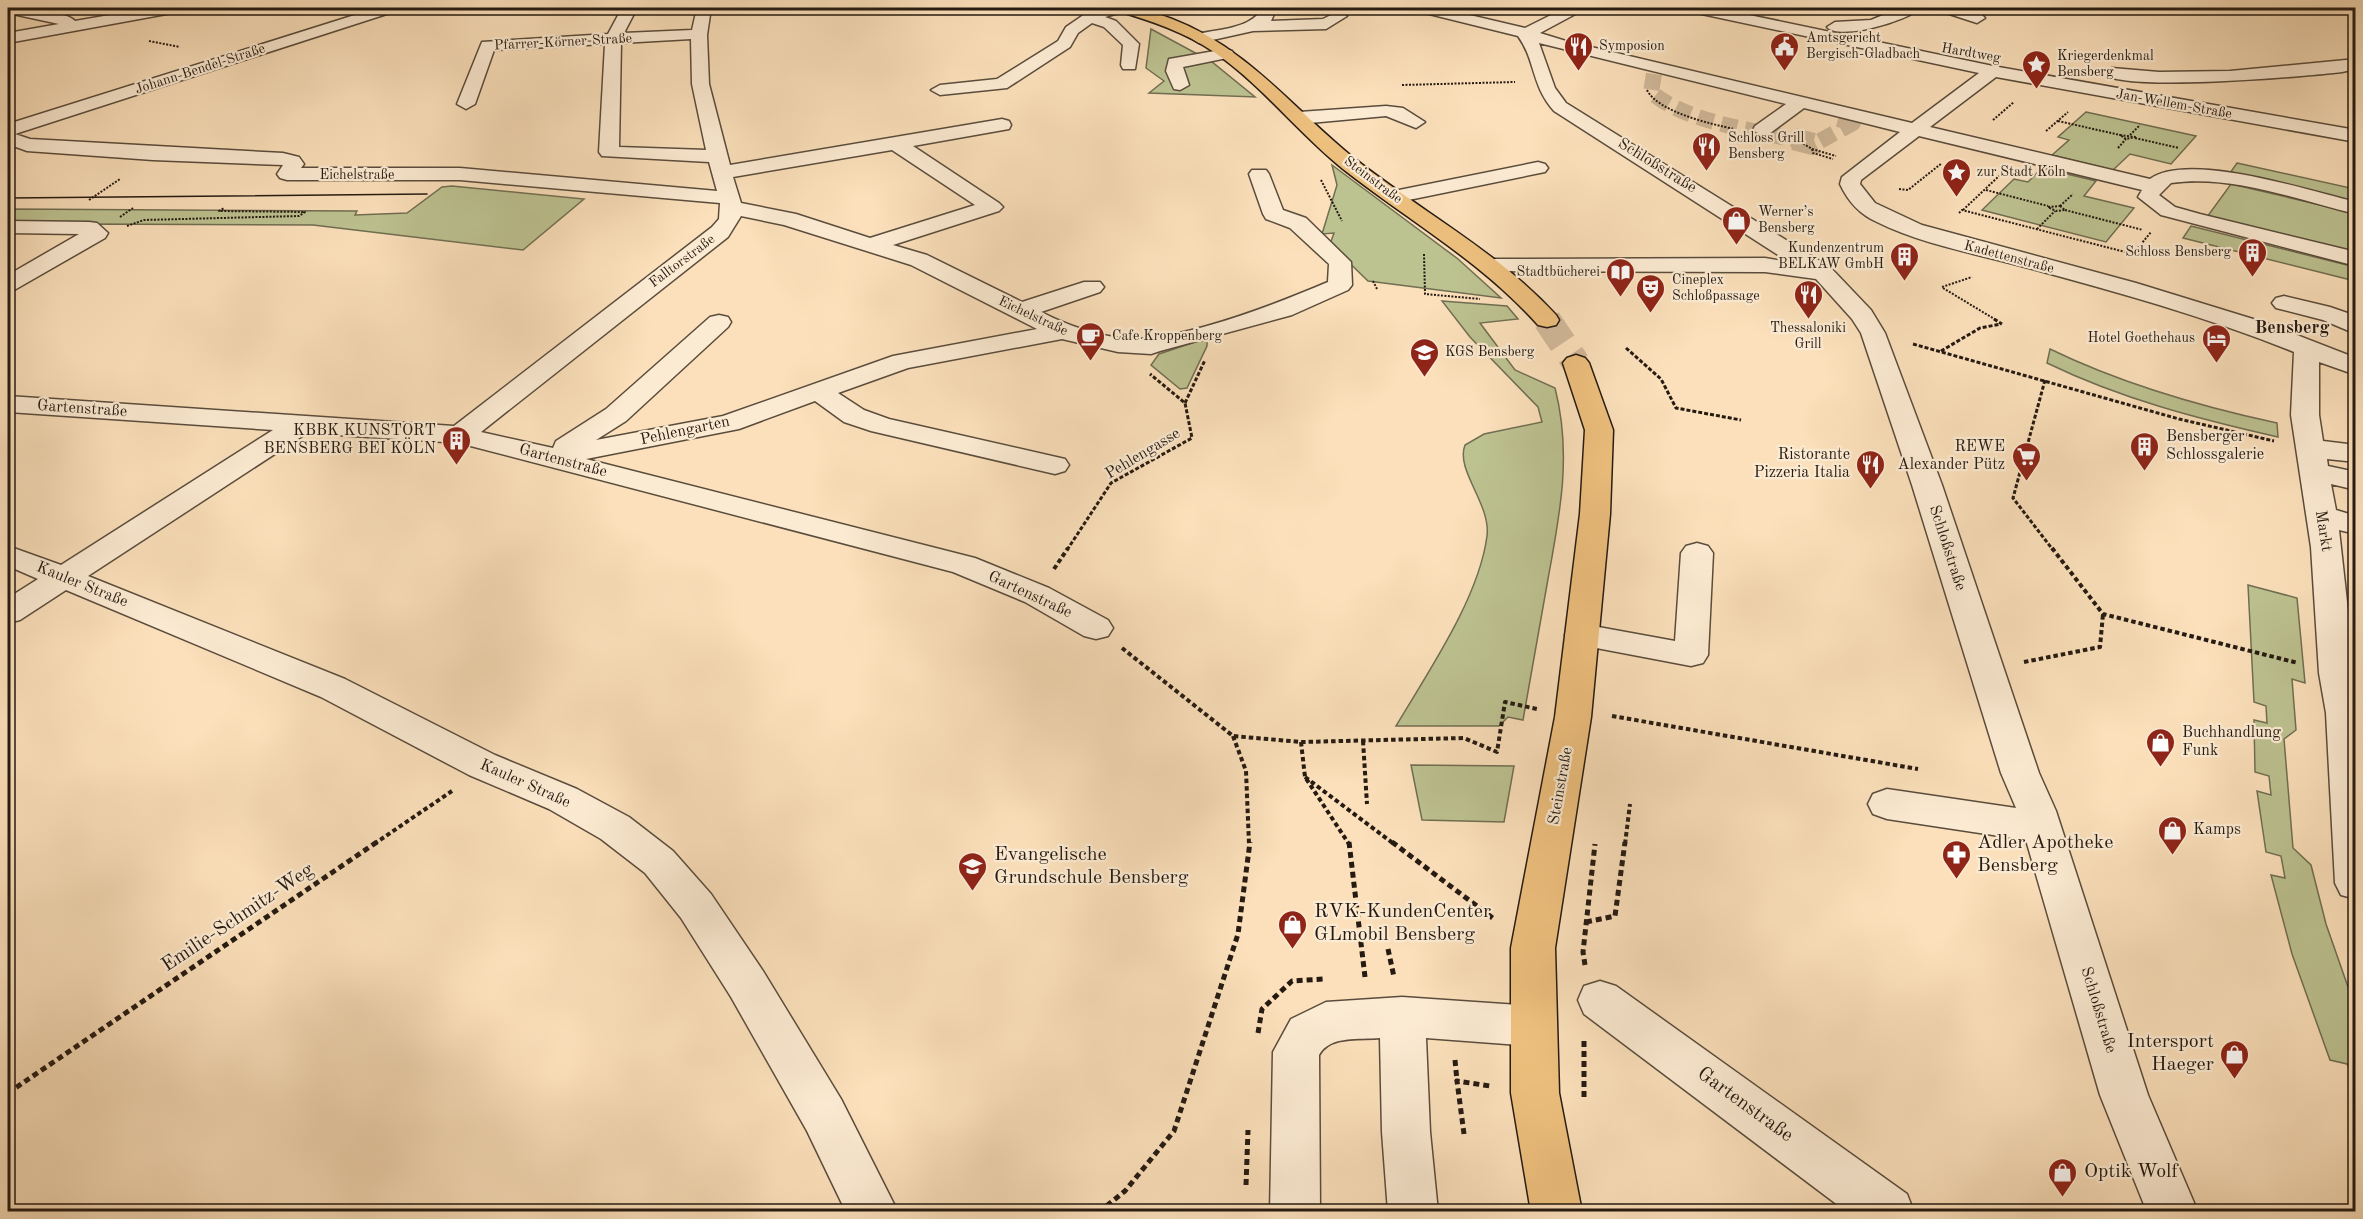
<svg xmlns="http://www.w3.org/2000/svg" width="2363" height="1219" viewBox="0 0 2363 1219" font-family="'Old Standard TT',serif">
	<style>
		.green { fill: #bdc291; stroke: #716e52; stroke-width: 1.5 }
		.lines { fill: none; stroke-linecap: round; stroke-linejoin: round }
		.minor-tunnel-far1 { stroke: #d0b899; stroke-width: 16; stroke-dasharray: 16 8; stroke-linecap: butt }
		.minor-tunnel { stroke: #d0b899; stroke-width: 22; stroke-dasharray: 22 10; stroke-linecap: butt }
		.major-tunnel { stroke: #d0b899; stroke-width: 28; stroke-dasharray: 28 14; stroke-linecap: butt }
		.minor-casing { stroke: #5a4c3c; stroke-width: 3 }
		.major-casing { stroke: #251a12; stroke-width: 3 }
		.path-far3 { stroke: #251a12; stroke-width: 2; stroke-dasharray: 2 1.5; stroke-linecap: butt }
		.path-far2 { stroke: #251a12; stroke-width: 3; stroke-dasharray: 4 2; stroke-linecap: butt }
		.path-far1 { stroke: #251a12; stroke-width: 4; stroke-dasharray: 4.5 3; stroke-linecap: butt }
		.path { stroke: #251a12; stroke-width: 5; stroke-dasharray: 6 4; stroke-linecap: butt }
		.minor { fill: #fcebd3; fill-rule: evenodd }
		.major { fill: #eec07e; fill-rule: evenodd }
		.tram { stroke: #251a12; stroke-width: 1.5 }
		.labels { text-anchor: middle; dominant-baseline: central; stroke-width: 4.5; stroke-linejoin: round; paint-order: stroke }
		.far-poi-label { font-size: 14px; fill: #251a12; stroke: #fcebd3; text-anchor: start }
		.far-street-label { font-size: 14px; fill: #251a12; stroke: #fcebd3 }
		.street-label { font-size: 16px; fill: #251a12; stroke: #fcebd3 }
		.poi-label { font-size: 16px; fill: #251a12; stroke: #fcebd3; text-anchor: end }
		.far-district-label { font-size: 18px; font-weight: bold; fill: #251a12; stroke: #fcebd3 }
		.near-poi-label { font-size: 20px; fill: #251a12; stroke: #fcebd3; text-anchor: start }
		.near-street-label { font-size: 20px; fill: #251a12; stroke: #fcebd3 }
	</style>
	<rect width="100%" height="100%" fill="#fbe0bb"/>
	<filter id="stains"><feTurbulence type="fractalNoise" baseFrequency=".00333" numOctaves="4"/><feColorMatrix values="0 0 0 0 .2 0 0 0 0 .09 0 0 0 0 .02 0 0 0 .5 -.17"/></filter>
	<radialGradient id="worn" r=".72"><stop offset=".6" stop-color="#630" stop-opacity="0"/><stop offset="1" stop-color="#630" stop-opacity=".3"/></radialGradient>
	<g class="green">
		<polygon points="1151,29 1212,62 1255,97 1149,93 1164,81 1146,68"/>
		<polygon points="2086,112 2196,136 2171,164 2130,154 2113,170 2052,155 2069,140 2058,137"/>
		<polygon points="2237,163 2355,189 2355,201 2230,173"/>
		<polygon points="1332,165 1458,259 1501,298 1368,281 1330,244 1334,233 1322,234 1337,185"/>
		<polygon points="2042,168 2096,181 2084,196 2134,208 2106,242 1982,210 2014,179 2028,182"/>
		<polygon points="2231,184 2355,213 2355,253 2207,217"/>
		<polygon points="452,186 584,199 523,250 313,225 80,224 8,231 8,209 357,211 355,215 407,213 442,187"/>
		<polygon points="2191,226 2355,267 2355,281 2183,238"/>
		<path d="M1442,301L1507,306L1518,319L1480,323L1515,370L1555,388C1572,454 1560,514 1548,579C1540,626 1531,673 1523,720L1508,717L1499,726H1396C1428,672 1479,598 1487,536C1491,504 1455,470 1465,445L1484,434L1542,422L1538,407L1470,337Z"/>
		<polygon points="1201,340 1207,342 1207,346 1187,388 1180,389 1151,365 1159,354"/>
		<path d="M2050,349C2122,384 2198,406 2277,423L2278,437C2199,419 2121,399 2047,363Z"/>
		<polygon points="2248,585 2297,598 2305,683 2292,679 2296,730 2284,739 2293,848 2311,865 2326,924 2355,1007 2355,1081 2347,1064 2330,1060 2292,954 2271,875 2285,878 2281,856 2266,852 2257,791 2271,795 2269,776 2255,772 2254,720 2267,723 2266,706 2254,702"/>
		<polygon points="1411,765 1514,766 1504,822 1422,820"/>
	</g>
	<g class="lines">
		<g class="minor-tunnel-far1">
			<path d="M1654,74L1651,92C1687,123 1754,130 1800,141"/>
			<polyline points="1820,141 1853,123 1838,119"/>
		</g>
		<polyline class="minor-tunnel" points="1794,139 1813,144 1824,139"/>
		<polyline class="major-tunnel" points="1547,320 1576,363"/>
		<defs>
			<g id="minor">
				<path d="M8,8C22,8 66,11 75,21L150,8H180L172,13L8,43V33L59,24L8,13Z"/>
				<path d="M377,8H399L396,11L15,134L30,139L283,153L299,157L304,164L301,168H460L717,191L709,162L602,156L599,152L605,44L494,50L475,104L466,109L457,104L482,42L608,34L622,8H637L624,33L692,30L697,8H711L707,35L709,84L730,165L1002,119L1009,121L1011,125L1009,129L913,146L999,203L1003,207L999,211L893,245L927,255L1022,302L1084,282H1100L1104,287L1100,292L1041,312C1073,328 1116,343 1152,338C1209,330 1276,304 1328,282L1329,264L1290,228L1266,219L1263,214L1249,174L1252,170H1266L1269,174L1283,210L1306,218L1351,262L1352,285L1348,290L1292,315L1160,351L1151,354L1118,352L1062,339L908,368L838,393L864,410L889,419L1065,459L1069,465L1065,471L1055,474L871,431L844,422L815,401L739,429L586,459L975,558L1049,588L1108,620L1113,628L1108,636L1096,639L1084,636L1025,602L953,572L459,443L307,433L88,576L345,679L495,755L577,789L629,817L673,851L711,894L763,971L841,1099L898,1212H846L807,1131L731,997L681,918L645,873L601,839L549,809L469,775L321,697L66,590L20,620L8,623V598L38,579L8,566V546L61,565L273,430L8,412V396L454,426L712,227L719,219L720,203L460,180H287L280,178L277,174L283,165L153,160L27,151L8,144V124ZM691,39L692,84L706,150L619,147L621,43ZM892,150L975,205L870,238L796,214L741,203L733,177ZM741,216L784,225L911,265L1037,329L893,356L723,416L596,440L626,421L728,327L731,322L728,317L719,315L710,317L606,409L556,441L553,448L481,432L728,237Z"/>
				<polygon points="1106,8 1128,8 1125,11 1105,17 1116,21 1139,44 1135,69 1123,69 1121,65 1123,45 1104,27 1092,23 1078,33 1070,47 1007,88 940,95 931,90 940,85 997,79 1058,41 1066,27 1085,14"/>
				<path d="M1267,8L1275,12L1271,21L1323,19L1339,11L1347,16L1326,29L1253,31L1199,43L1191,38L1193,35C1216,29 1249,30 1262,9Z"/>
				<path d="M1414,8H1440L1525,28L1565,8H1583L1581,11L1540,33L1566,41L1912,123L1979,73L1697,13L1689,8H1716L1993,66L2356,130V142L1996,77L1930,127L2150,179C2188,151 2310,191 2356,202V214C2298,200 2231,174 2171,183L2159,195L2175,207L2200,214L2356,252V266L2161,215L2138,197L2142,190L1919,136L1861,180L1860,184L1875,203L1922,225L2136,283L2266,323L2356,358V375L2319,362V415L2323,441L2356,445V462L2327,459L2328,466L2356,472V490L2331,484L2336,510L2356,516V534L2339,530L2356,683V899L2341,895L2335,883L2326,713L2319,673L2311,547L2291,415L2294,352C2205,316 2113,291 2021,266C1973,253 1921,244 1877,222C1859,214 1848,201 1840,184L1842,177L1900,132L1804,108L1769,134L1762,136L1753,130L1755,126L1786,104L1539,43L1555,88L1566,103L1831,268L1871,310L1885,333L1942,485L2039,773L2056,811L2148,1095L2198,1212H2147L2100,1095L2026,840L1887,819L1873,814L1868,804L1873,794L1887,789L2016,808L2001,773L1912,485L1861,333L1852,319L1816,279L1765,272L1487,271L1484,266L1487,261L1495,259L1765,258L1789,262L1554,111C1531,85 1536,61 1518,36L1417,11Z"/>
				<path d="M1900,8H1920C1908,21 1839,41 1827,27L1835,22L1871,20Z"/>
				<polygon points="1937,8 1959,8 1982,15 1985,18 1977,23 1940,11"/>
				<polygon points="1226,49 1232,51 1234,54 1232,57 1183,67 1189,85 1180,90 1174,89 1166,71 1169,59"/>
				<path d="M2356,59V69L2342,72C2310,76 2118,93 2103,73L2112,68L2159,72L2230,71Z"/>
				<polygon points="1386,106 1403,108 1425,122 1416,128 1386,116 1299,124 1290,118 1299,112"/>
				<polygon points="1538,162 1545,164 1548,168 1545,172 1394,203 1387,201 1384,197 1387,193 1394,191"/>
				<polygon points="8,221 89,222 97,223 108,233 105,238 16,289 8,291 8,275 79,234 8,233"/>
				<polygon points="2284,296 2330,307 2356,316 2356,334 2323,320 2276,308 2272,303 2276,298"/>
				<polygon points="1697,543 1708,546 1713,553 1708,655 1703,663 1691,666 1570,643 1565,635 1570,627 1582,624 1675,641 1681,553 1686,546"/>
				<polygon points="1600,981 1616,986 1907,1194 1914,1212 1847,1212 1584,1014 1578,1000 1584,986"/>
				<path d="M1402,997L1532,1006L1548,1012L1555,1026L1548,1040L1532,1046L1426,1038L1430,1132L1438,1212H1388L1382,1132L1380,1038C1360,1040 1330,1035 1319,1055L1320,1212H1270L1273,1052L1291,1019L1326,1002Z"/>
			</g>
			<g id="major">
				<path d="M1115,8C1136,6 1153,12 1172,19C1248,48 1294,110 1355,159C1422,212 1497,251 1556,315L1559,320L1556,325L1547,327L1538,325C1481,261 1409,221 1343,169C1297,132 1262,85 1214,52C1185,32 1151,21 1118,11Z"/>
				<polygon points="1576,355 1585,358 1589,363 1613,430 1610,514 1591,717 1555,948 1559,1093 1582,1212 1531,1212 1511,1093 1511,948 1555,717 1580,514 1585,430 1563,363 1567,358"/>
			</g>
		</defs>
		<use href="#minor" class="minor-casing"/>
		<use href="#major" class="major-casing"/>
		<g class="path-far3">
			<polyline points="149,41 180,47"/>
			<polyline points="1402,85 1515,82"/>
			<path d="M1647,90C1658,112 1711,124 1734,129"/>
			<polyline points="1993,120 2014,102"/>
			<polyline points="2058,121 2120,135"/>
			<polyline points="2046,131 2068,112"/>
			<polygon points="2120,135 2135,137 2126,139"/>
			<polyline points="2130,135 2140,125"/>
			<polyline points="2135,138 2179,148"/>
			<polyline points="1797,140 1812,149 1836,156"/>
			<polyline points="2118,148 2126,139"/>
			<polyline points="1812,149 1813,153 1833,159"/>
			<polyline points="1321,180 1342,221"/>
			<polyline points="1899,189 1908,190 1942,163"/>
			<polyline points="1986,190 2048,206"/>
			<polyline points="89,200 120,179"/>
			<polygon points="2060,206 2065,210 2056,211 2048,207"/>
			<polyline points="2060,206 2073,194"/>
			<polyline points="1963,210 1999,176"/>
			<polyline points="2065,210 2143,230"/>
			<polyline points="1959,213 1962,210 2133,254 2151,232"/>
			<polyline points="120,217 133,208"/>
			<polyline points="127,226 144,220 299,216 305,212 219,211 224,208"/>
			<polyline points="2037,229 2055,211"/>
			<polyline points="1424,254 1425,294 1480,299"/>
			<polyline points="1373,281 1377,289"/>
			<polyline points="1942,287 1972,277"/>
			<polyline points="1943,288 1996,320"/>
		</g>
		<g class="path-far2">
			<polyline points="1994,319 2002,324"/>
			<polyline points="1913,344 2179,419 2274,441"/>
			<polyline points="1626,348 1661,379 1676,408 1741,420"/>
			<polyline points="1941,351 1980,328 2001,324"/>
			<polyline points="2045,380 2013,498 2053,550"/>
			<polyline points="1185,403 1205,360"/>
			<polyline points="1067,550 1111,483 1192,438 1185,403 1150,374"/>
		</g>
		<g class="path-far1">
			<polyline points="2052,548 2103,614 2298,663"/>
			<polyline points="1054,569 1068,548"/>
			<polyline points="1122,648 1233,736 1301,742 1464,738 1497,752 1505,702 1537,709"/>
			<polyline points="2024,662 2100,647 2103,614"/>
			<polyline points="1612,716 1918,769"/>
			<polyline points="1233,736 1246,771 1249,844"/>
			<polyline points="1363,741 1367,804"/>
			<polyline points="1301,742 1305,777 1349,844"/>
			<polyline points="1305,777 1394,844"/>
			<polyline points="374,844 452,791"/>
			<polyline points="1625,844 1630,804"/>
		</g>
		<g class="path">
			<polyline points="1349,842 1365,977"/>
			<polyline points="1392,842 1494,919"/>
			<polyline points="1586,922 1615,916 1625,842"/>
			<polyline points="1388,949 1394,977"/>
			<polyline points="1585,965 1583,952 1595,844"/>
			<polyline points="1258,1033 1262,1009 1292,981 1323,979"/>
			<polyline points="1584,1041 1584,1097"/>
			<polyline points="1455,1060 1457,1081"/>
			<polyline points="8,1093 377,842"/>
			<polyline points="1464,1134 1457,1081 1490,1086"/>
			<polyline points="1246,1185 1248,1130"/>
			<polyline points="1099,1212 1125,1191 1174,1131 1238,934 1250,842"/>
		</g>
		<use href="#minor" class="minor"/>
		<use href="#major" class="major"/>
		<polyline class="tram" points="8,198 427,194"/>
	</g>
	<defs>
		<symbol id="restaurant-pin" viewBox="-11 -11 22 30"><path d="M0 17L-7.5 6A9.5 9.5 0 1 1 7.5 6Z" fill="#8f2418" stroke="#fcebd3"/><path d="M-5-6h1v4h1v-4h1v4h1v-4h1v5L-1.5 .5V6h-2V.5L-5-1ZM5-6V6H3V1.5H1.5Q1.5-4 5-6Z" fill="#fff"/></symbol>
		<symbol id="civic-pin" viewBox="-11 -11 22 30"><path d="M0 17L-7.5 6A9.5 9.5 0 1 1 7.5 6Z" fill="#8f2418" stroke="#fcebd3"/><path d="M-.6-6.5H3V-4.5H.6V-3L4-1V1h2V6H-6V1h2V-1L-.6-3ZM-1.2 2.5V6h2.4V2.5Z" fill="#fff"/></symbol>
		<symbol id="sight-pin" viewBox="-11 -11 22 30"><path d="M0 17L-7.5 6A9.5 9.5 0 1 1 7.5 6Z" fill="#8f2418" stroke="#fcebd3"/><path d="M0-6L1.8-2.2L6-1.7L2.9 1.2L3.7 5.4L0 3.3L-3.7 5.4L-2.9 1.2L-6-1.7L-1.8-2.2Z" fill="#fff"/></symbol>
		<symbol id="shop-pin" viewBox="-11 -11 22 30"><path d="M0 17L-7.5 6A9.5 9.5 0 1 1 7.5 6Z" fill="#8f2418" stroke="#fcebd3"/><path d="M-5-2.5h2.3a2.7 3.5 0 0 1 5.4 0H5L5.5 6h-11ZM-1.5-2.5h3a1.5 2.3 0 0 0-3 0Z" fill="#fff"/></symbol>
		<symbol id="building-pin" viewBox="-11 -11 22 30"><path d="M0 17L-7.5 6A9.5 9.5 0 1 1 7.5 6Z" fill="#8f2418" stroke="#fcebd3"/><path d="M-4-6H4V6H1V3H-1V6H-4ZM-2.5-4.3h1.7v1.8h-1.7ZM.8-4.3h1.7v1.8H.8ZM-2.5-1h1.7V.8h-1.7ZM.8-1h1.7V.8H.8Z" fill="#fff"/></symbol>
		<symbol id="library-pin" viewBox="-11 -11 22 30"><path d="M0 17L-7.5 6A9.5 9.5 0 1 1 7.5 6Z" fill="#8f2418" stroke="#fcebd3"/><path d="M-6-4Q-3-5.5-.7-3.5V5Q-3 3-6 4ZM6-4Q3-5.5 .7-3.5V5Q3 3 6 4Z" fill="#fff"/></symbol>
		<symbol id="theatre-pin" viewBox="-11 -11 22 30"><path d="M0 17L-7.5 6A9.5 9.5 0 1 1 7.5 6Z" fill="#8f2418" stroke="#fcebd3"/><path d="M-5-5.5Q0-4 5-5.5V0Q5 5 0 6Q-5 5-5 0ZM-3.3-2.5H-1v1.5H-3.3ZM1-2.5H3.3v1.5H1ZM-2.8 1Q0 5.5 2.8 1Z" fill="#fff"/></symbol>
		<symbol id="cafe-pin" viewBox="-11 -11 22 30"><path d="M0 17L-7.5 6A9.5 9.5 0 1 1 7.5 6Z" fill="#8f2418" stroke="#fcebd3"/><path d="M-5.5-4.5H6V0H3Q3 3.5 0 3.5H-2.5Q-5.5 3.5-5.5 0ZM3-3.2v2h1.7v-2ZM-6 4.5H4V6H-6Z" fill="#fff"/></symbol>
		<symbol id="hotel-pin" viewBox="-11 -11 22 30"><path d="M0 17L-7.5 6A9.5 9.5 0 1 1 7.5 6Z" fill="#8f2418" stroke="#fcebd3"/><path d="M-6-4.5h1.5V1H6V5H4.5V3h-9V5H-6ZM-4 0a1.8 1.8 0 1 1 3.6 0ZM.5 0V-2.5h3Q6-2.5 6 0Z" fill="#fff"/></symbol>
		<symbol id="school-pin" viewBox="-11 -11 22 30"><path d="M0 17L-7.5 6A9.5 9.5 0 1 1 7.5 6Z" fill="#8f2418" stroke="#fcebd3"/><path d="M0-5L7-2L0 1L-7-2ZM-4 1L0 2.5L4 1V4Q0 6-4 4Z" fill="#fff"/></symbol>
		<symbol id="supermarket-pin" viewBox="-11 -11 22 30"><path d="M0 17L-7.5 6A9.5 9.5 0 1 1 7.5 6Z" fill="#8f2418" stroke="#fcebd3"/><path d="M-6-5.5h2.5l.6 2H6L4.5 2H-2.5L-4.4-4H-6ZM-1.5 3.2a1.3 1.3 0 1 0 .1 0ZM3 3.2a1.3 1.3 0 1 0 .1 0Z" fill="#fff"/></symbol>
		<symbol id="pharmacy-pin" viewBox="-11 -11 22 30"><path d="M0 17L-7.5 6A9.5 9.5 0 1 1 7.5 6Z" fill="#8f2418" stroke="#fcebd3"/><path d="M-2-6h4v4h4v4h-4v4h-4v-4h-4v-4h4Z" fill="#fff"/></symbol>
	</defs>
	<g fill-rule="evenodd">
		<use href="#restaurant-pin" x="1562" y="30" width="33" height="45"/>
		<use href="#civic-pin" x="1768" y="30" width="33" height="45"/>
		<use href="#sight-pin" x="2020" y="48" width="33" height="45"/>
		<use href="#restaurant-pin" x="1690" y="130" width="33" height="45"/>
		<use href="#sight-pin" x="1940" y="156" width="33" height="45"/>
		<use href="#shop-pin" x="1720" y="204" width="33" height="45"/>
		<use href="#building-pin" x="2236" y="236" width="33" height="45"/>
		<use href="#building-pin" x="1888" y="240" width="33" height="45"/>
		<use href="#library-pin" x="1604" y="256" width="33" height="45"/>
		<use href="#theatre-pin" x="1634" y="272" width="33" height="45"/>
		<use href="#restaurant-pin" x="1792" y="278" width="33" height="45"/>
		<use href="#cafe-pin" x="1074" y="320" width="33" height="45"/>
		<use href="#hotel-pin" x="2200" y="322" width="33" height="45"/>
		<use href="#school-pin" x="1408" y="336" width="33" height="45"/>
		<use href="#building-pin" x="440" y="424" width="33" height="45"/>
		<use href="#building-pin" x="2128" y="430" width="33" height="45"/>
		<use href="#supermarket-pin" x="2010" y="440" width="33" height="45"/>
		<use href="#restaurant-pin" x="1854" y="448" width="33" height="45"/>
		<use href="#shop-pin" x="2144" y="726" width="33" height="45"/>
		<use href="#shop-pin" x="2156" y="814" width="33" height="45"/>
		<use href="#pharmacy-pin" x="1940" y="838" width="33" height="45"/>
		<use href="#school-pin" x="956" y="850" width="33" height="45"/>
		<use href="#shop-pin" x="1276" y="908" width="33" height="45"/>
		<use href="#shop-pin" x="2218" y="1038" width="33" height="45"/>
		<use href="#shop-pin" x="2046" y="1156" width="33" height="45"/>
	</g>
	<g class="labels">
		<g class="far-poi-label">
			<text x="1806" y="38">Amtsgericht<tspan x="1806" dy="16">Bergisch-Gladbach</tspan></text>
			<text x="1599" y="46">Symposion</text>
			<text x="2057" y="56">Kriegerdenkmal<tspan x="2057" dy="16">Bensberg</tspan></text>
			<text x="1728" y="138">Schloss Grill<tspan x="1728" dy="16">Bensberg</tspan></text>
			<text x="1977" y="172">zur Stadt Köln</text>
			<text x="1758" y="212">Werner’s<tspan x="1758" dy="16">Bensberg</tspan></text>
			<text x="1884" y="248" text-anchor="end">Kundenzentrum<tspan x="1884" dy="16">BELKAW GmbH</tspan></text>
			<text x="2231" y="252" text-anchor="end">Schloss Bensberg</text>
			<text x="1600" y="272" text-anchor="end">Stadtbücherei</text>
			<text x="1672" y="280">Cineplex<tspan x="1672" dy="16">Schloßpassage</tspan></text>
			<text x="1808" y="328" text-anchor="middle">Thessaloniki<tspan x="1808" dy="16">Grill</tspan></text>
			<text x="1112" y="336">Cafe Kroppenberg</text>
			<text x="2195" y="338" text-anchor="end">Hotel Goethehaus</text>
			<text x="1445" y="352">KGS Bensberg</text>
		</g>
		<g class="far-street-label">
			<text transform="translate(563 42) rotate(-3)">Pfarrer-Körner-Straße</text>
			<text transform="translate(1971 53) rotate(10)">Hardtweg</text>
			<text transform="translate(200 69) rotate(-18)">Johann-Bendel-Straße</text>
			<text transform="translate(2174 104) rotate(10)">Jan-Wellem-Straße</text>
			<text x="357" y="175">Eichelstraße</text>
			<text transform="translate(1373 180) rotate(37)">Steinstraße</text>
			<text transform="translate(2009 257) rotate(15)">Kadettenstraße</text>
			<text transform="translate(682 261) rotate(-37)">Falltorstraße</text>
			<text transform="translate(1033 316) rotate(25)">Eichelstraße</text>
		</g>
		<g class="street-label">
			<text transform="translate(1657 166) rotate(32)">Schloßstraße</text>
			<text transform="translate(82 409) rotate(4)">Gartenstraße</text>
			<text transform="translate(685 431) rotate(-12)">Pehlengarten</text>
			<text transform="translate(1143 454) rotate(-31)">Pehlengasse</text>
			<text transform="translate(563 461) rotate(15)">Gartenstraße</text>
			<text transform="translate(2323 531) rotate(81)">Markt</text>
			<text transform="translate(1947 548) rotate(72)">Schloßstraße</text>
			<text transform="translate(82 585) rotate(22)">Kauler Straße</text>
			<text transform="translate(1030 595) rotate(25)">Gartenstraße</text>
			<text transform="translate(525 784) rotate(24)">Kauler Straße</text>
			<text transform="translate(1561 786) rotate(-80)">Steinstraße</text>
			<text transform="translate(2098 1010) rotate(73)">Schloßstraße</text>
		</g>
		<g class="poi-label">
			<text x="436" y="431">KBBK KUNSTORT<tspan x="436" dy="18">BENSBERG BEI KÖLN</tspan></text>
			<text x="2166" y="437" text-anchor="start">Bensberger<tspan x="2166" dy="18">Schlossgalerie</tspan></text>
			<text x="2005" y="447">REWE<tspan x="2005" dy="18">Alexander Pütz</tspan></text>
			<text x="1850" y="455">Ristorante<tspan x="1850" dy="18">Pizzeria Italia</tspan></text>
			<text x="2182" y="733" text-anchor="start">Buchhandlung<tspan x="2182" dy="18">Funk</tspan></text>
			<text x="2193" y="830" text-anchor="start">Kamps</text>
		</g>
		<g class="far-district-label">
			<text x="2292" y="328">Bensberg</text>
		</g>
		<g class="near-poi-label">
			<text x="1977" y="843">Adler Apotheke<tspan x="1977" dy="23">Bensberg</tspan></text>
			<text x="994" y="855">Evangelische<tspan x="994" dy="23">Grundschule Bensberg</tspan></text>
			<text x="1314" y="912">RVK-KundenCenter<tspan x="1314" dy="23">GLmobil Bensberg</tspan></text>
			<text x="2214" y="1042" text-anchor="end">Intersport<tspan x="2214" dy="23">Haeger</tspan></text>
			<text x="2084" y="1172">Optik Wolf</text>
		</g>
		<g class="near-street-label">
			<text transform="translate(238 918) rotate(-34)">Emilie-Schmitz-Weg</text>
			<text transform="translate(1745 1105) rotate(36)">Gartenstraße</text>
		</g>
	</g>
	<rect width="2363" height="1219" fill="none" stroke="#fbe0bb" stroke-width="30"/>
	<rect x="9" y="9" width="2345" height="1201" fill="none" stroke="#251a12" stroke-width="3"/>
	<rect x="15" y="15" width="2333" height="1189" fill="none" stroke="#251a12" stroke-width="1.5"/>
	<rect width="100%" height="100%" filter="url(#stains)"/>
	<rect width="100%" height="100%" fill="url(#worn)"/>
</svg>
